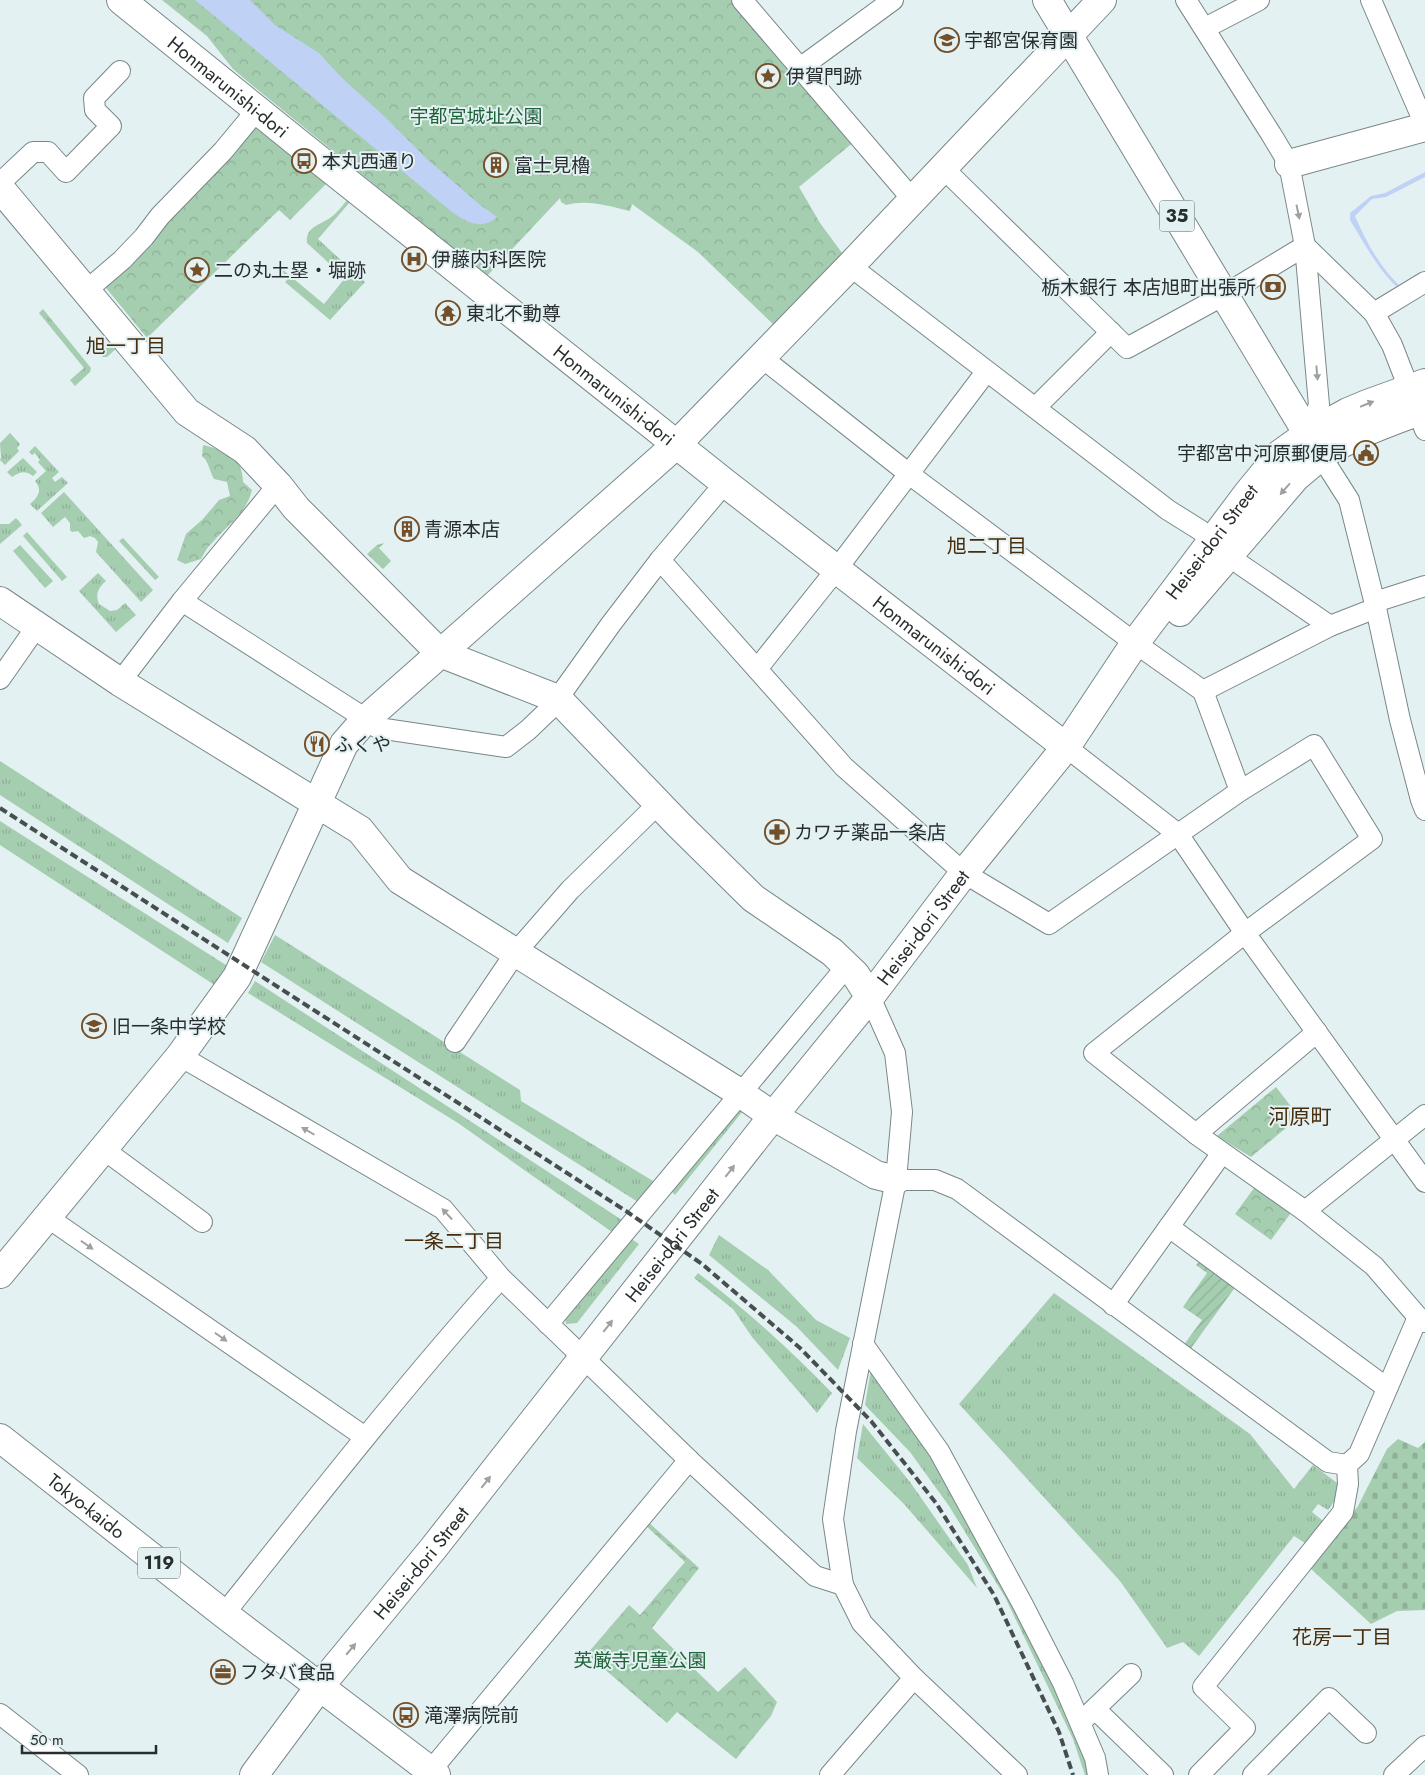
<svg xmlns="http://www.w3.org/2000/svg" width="1425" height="1775" viewBox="0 0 1425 1775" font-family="Jost,'Noto Sans JP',sans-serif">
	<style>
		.grass { fill: url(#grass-tufts) }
		.forest { fill: url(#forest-crowns) }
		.cemetery { fill: url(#cemetery-stones) }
		.garden { fill: url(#garden-furrows) }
		.water { fill: #c0d1f6 }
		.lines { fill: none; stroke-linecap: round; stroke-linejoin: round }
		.street-casing { stroke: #7a8789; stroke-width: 22 }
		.secondary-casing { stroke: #7a8789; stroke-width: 30 }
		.primary-casing { stroke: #7a8789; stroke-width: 30 }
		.highway-casing { stroke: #7a8789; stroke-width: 30 }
		.street { stroke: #fff; stroke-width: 20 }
		.secondary { stroke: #fff; stroke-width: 28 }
		.primary { stroke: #fff; stroke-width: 28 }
		.highway { stroke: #fff; stroke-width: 28 }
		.rail { stroke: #464e4f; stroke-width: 4; stroke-dasharray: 8 4; stroke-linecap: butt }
		.oneway { fill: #9ea1a1 }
		.labels { text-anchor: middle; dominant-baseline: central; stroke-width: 4; stroke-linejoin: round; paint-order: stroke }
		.shield { fill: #e3f1f3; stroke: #60686a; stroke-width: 1 }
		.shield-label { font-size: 18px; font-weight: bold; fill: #282e2f }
		.poi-label { font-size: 19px; fill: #282e2f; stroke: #e3f1f3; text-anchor: start }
		.street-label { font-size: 19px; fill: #282e2f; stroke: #e3f1f3 }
		.park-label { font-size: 19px; fill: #206338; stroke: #e3f1f3 }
		.neighbourhood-label { font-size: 20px; fill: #482d0d; stroke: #e3f1f3 }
		.quarter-label { font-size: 21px; fill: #482d0d; stroke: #e3f1f3 }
	</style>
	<defs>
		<pattern id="grass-tufts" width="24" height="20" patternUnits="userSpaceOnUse" patternTransform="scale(1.25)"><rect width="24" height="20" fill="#a5cdaf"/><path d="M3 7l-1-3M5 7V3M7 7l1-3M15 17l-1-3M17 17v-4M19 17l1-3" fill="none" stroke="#8eb097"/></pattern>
		<pattern id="forest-crowns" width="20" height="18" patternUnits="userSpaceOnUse" patternTransform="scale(1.25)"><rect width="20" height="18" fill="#a5cdaf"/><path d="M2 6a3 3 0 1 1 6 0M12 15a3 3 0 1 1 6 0" fill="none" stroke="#8eb097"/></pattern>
		<pattern id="cemetery-stones" width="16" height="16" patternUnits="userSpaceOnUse" patternTransform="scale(1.25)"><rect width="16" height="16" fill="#a5cdaf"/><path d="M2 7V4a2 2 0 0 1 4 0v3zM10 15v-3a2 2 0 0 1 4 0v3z" fill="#8eb097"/></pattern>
		<pattern id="garden-furrows" width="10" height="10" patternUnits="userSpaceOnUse" patternTransform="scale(1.25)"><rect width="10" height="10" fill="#a5cdaf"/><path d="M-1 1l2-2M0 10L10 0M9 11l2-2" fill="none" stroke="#8eb097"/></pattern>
	</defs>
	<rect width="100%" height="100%" fill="#e3f1f3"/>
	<g class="grass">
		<path d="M347,200L350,202L318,239L365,282L330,320L285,282L288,279L282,271L283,270L324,304L345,278L307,243C305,228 319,225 330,218C337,213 342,206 347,200Z"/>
		<polygon points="0,209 119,346 107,357 102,357 103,352 110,344"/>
		<polygon points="43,309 91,368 90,372 75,386 70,380 84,368 39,313"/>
		<polygon points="10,433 20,444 17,448 19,451 5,465 0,460 1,457 0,443"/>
		<path d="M35,446L59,472L52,478L55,482L62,477L68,483L37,511L30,504C38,497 43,490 35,481L46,471L38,462L40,460L35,453L32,455L29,452Z"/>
		<path d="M23,458L37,472L33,476C25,470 20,472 12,477L7,472Z"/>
		<polygon points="64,492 153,590 141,602 96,552 98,542 95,538 90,536 84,538 78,531 72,532 70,530 70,523 65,517 53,527 41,513"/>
		<polygon points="16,518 22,525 0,544 0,524 9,524"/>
		<polygon points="27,532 67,577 62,581 23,536"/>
		<polygon points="123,538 159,577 155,580 119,541"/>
		<polygon points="384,543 379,548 391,561 383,569 367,554 377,545"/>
		<polygon points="20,545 53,581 45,588 13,551"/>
		<path d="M98,573L106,581C98,588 95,594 99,604L110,611L117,610L125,603L136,615L116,632L79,591Z"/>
		<polygon points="0,761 242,918 228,943 0,795"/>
		<polygon points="0,821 229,967 216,986 0,845"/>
		<polygon points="275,935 520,1090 521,1101 658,1184 641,1204 261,962"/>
		<polygon points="255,981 622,1220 612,1232 458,1123 248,993"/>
		<polygon points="737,1107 743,1111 675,1195 670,1190"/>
		<polygon points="719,1235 768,1270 816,1320 850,1338 838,1370 797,1327 709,1255"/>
		<polygon points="630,1238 639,1244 577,1323 566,1324 564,1314"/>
		<path d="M698,1273C746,1310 790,1349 832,1393L817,1413L752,1337L733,1309L694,1278Z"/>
		<polygon points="1054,1293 1250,1434 1294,1489 1313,1465 1344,1488 1328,1510 1318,1504 1312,1512 1323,1521 1305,1543 1294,1536 1199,1656 1183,1642 1167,1648 1120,1581 959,1404"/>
		<polygon points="872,1363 934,1453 1021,1610 1092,1775 1085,1775 1073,1739 1005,1597 949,1506 910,1452 865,1405"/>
		<polygon points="863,1424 910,1482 968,1565 977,1588 904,1504 857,1458"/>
	</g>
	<g class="forest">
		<path d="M162,0H731L855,141L799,187L820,223L845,257L826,278L822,274L777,328L698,252L632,204L630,211C609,206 587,199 566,205L561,202L560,198L487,276L253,86L233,69L207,36Z"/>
		<polygon points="255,120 327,183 290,220 279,210 147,338 102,283"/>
		<path d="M203,445C225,450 243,457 243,482L252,490C246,515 227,525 212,543C207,547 204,554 201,559L185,564L177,560L186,534L203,519L219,500L230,496L227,482L214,479C209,470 209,462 202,456Z"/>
		<polygon points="1276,1087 1299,1117 1251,1157 1217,1136"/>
		<polygon points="1257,1184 1293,1210 1271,1240 1235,1214"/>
		<polygon points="646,1520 699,1568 652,1628 718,1692 745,1667 777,1702 771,1716 736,1759 677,1712 667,1723 587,1654 629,1605 640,1615 685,1562 643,1523"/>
	</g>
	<polygon class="cemetery" points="1398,1439 1418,1448 1425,1442 1425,1610 1397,1611 1371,1624 1309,1567 1358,1506 1387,1449"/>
	<polygon class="garden" points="1201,1259 1236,1286 1189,1351 1183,1346 1202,1320 1183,1307 1207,1273 1196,1265"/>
	<g class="water">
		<path d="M195,0H250L275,25L319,53L342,78L384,116L427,159L479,204L497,217C482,231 466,222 452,212Z"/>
		<path d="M1425,172V177L1386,197L1372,199L1355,216C1367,244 1381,269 1404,290L1401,291C1379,271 1365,245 1350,220V213L1371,196L1385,193Z"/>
	</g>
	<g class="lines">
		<defs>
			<g id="street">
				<polyline points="742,0 913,200"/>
				<polyline points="1186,0 1271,134 1289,164 1305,246 1319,405 1308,434"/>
				<polyline points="1371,0 1425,125"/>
				<polyline points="1205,28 1259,0"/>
				<polyline points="800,68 893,0"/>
				<polyline points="943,168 1127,348 1224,295 1305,246 1374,313 1425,282"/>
				<polyline points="0,183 33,152 48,152 66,172 111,126 95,110 94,98 120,71"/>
				<polyline points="850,266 1168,510 1200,530 1241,565 1330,626 1376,608"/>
				<polyline points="87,290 122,260 144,237 160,216 223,151 257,110"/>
				<polyline points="1374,313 1392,345 1425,430"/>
				<polyline points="761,357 913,477 1135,643 1203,691"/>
				<polyline points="1036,407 1111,332"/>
				<polyline points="1321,456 1349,500 1376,608 1400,720 1421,800 1425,810"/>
				<polyline points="660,560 844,767 964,873 1049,924 1240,791 1314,745 1372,839 1245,933 1094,1053 1196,1134 1305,1211 1374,1266 1418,1317 1425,1322"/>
				<polyline points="182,601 355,712 365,720 378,728 506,747 528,730 551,708 611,624 660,560 725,483"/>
				<polyline points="1375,602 1425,586"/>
				<polyline points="757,669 836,570 986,372"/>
				<polyline points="0,679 37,626"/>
				<polyline points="120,682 182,601 278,485"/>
				<polyline points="1066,747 1178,834 1245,933 1425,1182"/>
				<polyline points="1240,791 1203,691 1330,626"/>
				<polyline points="455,1042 516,952 570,890 659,803"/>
				<polyline points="180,1056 443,1209 501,1278 689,1460 815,1576 843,1585 862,1623 914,1678 1017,1775"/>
				<polyline points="1196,1134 1317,1032"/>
				<polyline points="103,1149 202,1222"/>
				<polyline points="896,1180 935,1180 957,1189 1328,1462 1347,1465"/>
				<polyline points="1305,1211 1425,1115"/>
				<polyline points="47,1217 365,1437"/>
				<polyline points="1169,1227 1387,1388"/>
				<polyline points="1113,1305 1222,1153"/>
				<polyline points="548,1324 847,966"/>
				<polyline points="863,1344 939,1451 1022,1603 1063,1683 1095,1758 1098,1775"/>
				<polyline points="843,1585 833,1519 846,1431 896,1180 902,1112 895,1053 870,997"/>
				<path d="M224,1614C315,1500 404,1386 501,1278"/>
				<polyline points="1095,1709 1163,1775"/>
				<polyline points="0,1714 78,1775"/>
				<polyline points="1085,1718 1131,1674"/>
				<polyline points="427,1775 689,1460"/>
				<polyline points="830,1775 914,1678"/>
				<polyline points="1199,1775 1245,1728 1203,1687 1343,1512 1348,1484 1347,1465 1359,1454 1418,1317"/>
				<polyline points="1253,1775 1329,1698 1366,1733"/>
				<polyline points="1394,1775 1425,1746"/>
			</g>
			<g id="secondary">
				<path id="s1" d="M121,0L298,143L725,483L1066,747"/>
				<polyline points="1289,164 1425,127"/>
				<polyline points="0,188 187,412 245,450 278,485 296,508 440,653 558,699 678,824 753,898 832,952 855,974 870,997"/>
				<polyline points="0,601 120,682 360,830 400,880 740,1093 773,1116 876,1175 896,1180"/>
				<polyline points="1180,612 1296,477 1321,456"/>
				<polyline points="0,1274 180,1056 237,977 344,744 365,720 677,444 850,266 1102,0"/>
				<path id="s2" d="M254,1775L320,1686L432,1550L773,1116L870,997L964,873L1066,747L1135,643L1248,493L1280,454L1308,434"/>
			</g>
			<g id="primary">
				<path d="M1047,0L1321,456C1352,435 1390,422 1425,409"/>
				<polyline points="1308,434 1348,412 1367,404 1425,383"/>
			</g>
			<g id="highway">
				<path id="s3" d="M0,1438L224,1614L436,1775"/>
			</g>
		</defs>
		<use href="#street" class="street-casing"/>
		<use href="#secondary" class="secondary-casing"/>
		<use href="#primary" class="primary-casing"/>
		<use href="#highway" class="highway-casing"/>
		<use href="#street" class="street"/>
		<use href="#secondary" class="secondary"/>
		<use href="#primary" class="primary"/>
		<use href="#highway" class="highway"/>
		<polyline class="rail" points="0,808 626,1211 702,1264 800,1348 871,1421 936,1503 994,1595 1059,1732 1073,1775"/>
	</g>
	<defs><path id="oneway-solid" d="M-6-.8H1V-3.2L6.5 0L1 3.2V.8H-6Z" transform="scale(1.25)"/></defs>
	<g class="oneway">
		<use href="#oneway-solid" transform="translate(1298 212) rotate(78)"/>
		<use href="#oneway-solid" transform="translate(1317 373) rotate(85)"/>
		<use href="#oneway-solid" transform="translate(1367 404) rotate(-22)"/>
		<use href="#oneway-solid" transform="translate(1285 489) rotate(131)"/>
		<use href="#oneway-solid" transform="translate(308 1131) rotate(-150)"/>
		<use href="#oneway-solid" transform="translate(730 1171) rotate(-52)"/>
		<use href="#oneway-solid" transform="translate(447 1214) rotate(-133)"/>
		<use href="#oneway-solid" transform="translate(87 1245) rotate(35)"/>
		<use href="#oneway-solid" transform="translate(608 1326) rotate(-52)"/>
		<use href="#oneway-solid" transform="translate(221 1337) rotate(35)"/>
		<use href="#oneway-solid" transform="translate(486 1482) rotate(-52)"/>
		<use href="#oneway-solid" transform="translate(351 1649) rotate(-50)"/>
	</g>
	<defs>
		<symbol id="school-ring" viewBox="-11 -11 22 22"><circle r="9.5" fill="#e3f1f3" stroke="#735029" stroke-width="1.5"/><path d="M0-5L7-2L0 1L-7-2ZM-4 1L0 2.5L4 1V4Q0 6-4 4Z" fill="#735029"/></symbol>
		<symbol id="sight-ring" viewBox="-11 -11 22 22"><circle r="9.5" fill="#e3f1f3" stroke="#735029" stroke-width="1.5"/><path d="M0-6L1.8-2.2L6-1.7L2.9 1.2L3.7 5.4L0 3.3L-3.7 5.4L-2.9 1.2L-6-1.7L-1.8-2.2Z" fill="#735029"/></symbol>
		<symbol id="bus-ring" viewBox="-11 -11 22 22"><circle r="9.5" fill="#e3f1f3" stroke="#735029" stroke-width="1.5"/><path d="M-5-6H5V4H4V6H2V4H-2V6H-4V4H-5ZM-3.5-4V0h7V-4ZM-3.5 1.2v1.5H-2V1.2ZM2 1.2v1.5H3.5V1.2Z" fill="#735029"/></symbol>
		<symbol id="building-ring" viewBox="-11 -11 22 22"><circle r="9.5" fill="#e3f1f3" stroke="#735029" stroke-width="1.5"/><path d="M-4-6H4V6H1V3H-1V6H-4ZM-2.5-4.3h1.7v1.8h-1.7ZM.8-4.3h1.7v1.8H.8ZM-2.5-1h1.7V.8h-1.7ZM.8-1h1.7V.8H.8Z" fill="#735029"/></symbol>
		<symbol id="hospital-ring" viewBox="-11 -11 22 22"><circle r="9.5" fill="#e3f1f3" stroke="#735029" stroke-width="1.5"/><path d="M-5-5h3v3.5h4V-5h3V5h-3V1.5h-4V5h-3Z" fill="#735029"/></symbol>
		<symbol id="bank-ring" viewBox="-11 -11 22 22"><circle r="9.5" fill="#e3f1f3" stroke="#735029" stroke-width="1.5"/><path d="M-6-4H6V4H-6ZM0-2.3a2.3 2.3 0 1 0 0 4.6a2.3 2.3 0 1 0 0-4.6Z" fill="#735029"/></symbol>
		<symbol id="temple-ring" viewBox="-11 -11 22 22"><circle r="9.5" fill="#e3f1f3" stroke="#735029" stroke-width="1.5"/><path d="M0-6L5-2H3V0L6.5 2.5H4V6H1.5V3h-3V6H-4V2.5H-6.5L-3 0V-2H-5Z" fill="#735029"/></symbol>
		<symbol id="civic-ring" viewBox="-11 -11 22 22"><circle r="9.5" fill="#e3f1f3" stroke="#735029" stroke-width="1.5"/><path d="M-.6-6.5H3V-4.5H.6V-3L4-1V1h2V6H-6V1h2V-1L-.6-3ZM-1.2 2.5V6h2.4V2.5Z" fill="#735029"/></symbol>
		<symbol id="restaurant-ring" viewBox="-11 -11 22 22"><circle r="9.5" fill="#e3f1f3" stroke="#735029" stroke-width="1.5"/><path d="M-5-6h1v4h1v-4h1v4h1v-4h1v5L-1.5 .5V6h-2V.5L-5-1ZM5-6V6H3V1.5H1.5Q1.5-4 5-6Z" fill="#735029"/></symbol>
		<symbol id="pharmacy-ring" viewBox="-11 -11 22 22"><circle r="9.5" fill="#e3f1f3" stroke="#735029" stroke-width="1.5"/><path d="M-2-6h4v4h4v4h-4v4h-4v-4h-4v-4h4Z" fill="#735029"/></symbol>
		<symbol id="office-ring" viewBox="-11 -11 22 22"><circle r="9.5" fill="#e3f1f3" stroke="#735029" stroke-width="1.5"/><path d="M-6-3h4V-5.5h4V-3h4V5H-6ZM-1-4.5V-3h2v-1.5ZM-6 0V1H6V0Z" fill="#735029"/></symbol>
	</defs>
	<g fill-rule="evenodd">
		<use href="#school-ring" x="933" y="26" width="28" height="28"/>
		<use href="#sight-ring" x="754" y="62" width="28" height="28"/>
		<use href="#bus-ring" x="290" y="147" width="28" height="28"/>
		<use href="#building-ring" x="482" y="151" width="28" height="28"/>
		<use href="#hospital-ring" x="400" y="245" width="28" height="28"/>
		<use href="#sight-ring" x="183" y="256" width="28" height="28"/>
		<use href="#bank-ring" x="1259" y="273" width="28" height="28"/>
		<use href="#temple-ring" x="434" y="299" width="28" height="28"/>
		<use href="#civic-ring" x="1352" y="439" width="28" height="28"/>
		<use href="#building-ring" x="393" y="515" width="28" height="28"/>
		<use href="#restaurant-ring" x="303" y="730" width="28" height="28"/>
		<use href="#pharmacy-ring" x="763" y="818" width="28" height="28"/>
		<use href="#school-ring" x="80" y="1012" width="28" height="28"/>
		<use href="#office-ring" x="209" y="1658" width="28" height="28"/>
		<use href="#bus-ring" x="392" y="1701" width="28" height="28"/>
	</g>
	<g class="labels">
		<g class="shield">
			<rect x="1159.5" y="200.5" width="35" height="31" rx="4"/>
			<rect x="138" y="1547.5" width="42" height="31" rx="4"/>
		</g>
		<g class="shield-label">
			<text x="1177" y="216">35</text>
			<text x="159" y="1563">119</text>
		</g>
		<g class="poi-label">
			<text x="964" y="40">宇都宮保育園</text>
			<text x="786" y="76">伊賀門跡</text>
			<text x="322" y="161">本丸西通り</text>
			<text x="514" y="165">富士見櫓</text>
			<text x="432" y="259">伊藤内科医院</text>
			<text x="214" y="270">二の丸土塁・堀跡</text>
			<text x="1256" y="287" text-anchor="end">栃木銀行 本店旭町出張所</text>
			<text x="466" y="313">東北不動尊</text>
			<text x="1348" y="453" text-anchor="end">宇都宮中河原郵便局</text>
			<text x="424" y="529">青源本店</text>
			<text x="334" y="744">ふくや</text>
			<text x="794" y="832">カワチ薬品一条店</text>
			<text x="112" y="1026">旧一条中学校</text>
			<text x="240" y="1672">フタバ食品</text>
			<text x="424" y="1715">滝澤病院前</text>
		</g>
		<g class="street-label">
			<text stroke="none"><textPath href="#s1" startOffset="138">Honmarunishi-dori</textPath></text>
			<text stroke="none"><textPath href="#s1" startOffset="632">Honmarunishi-dori</textPath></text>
			<text stroke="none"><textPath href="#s2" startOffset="1562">Heisei-dori Street</textPath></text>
			<text stroke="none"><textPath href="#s1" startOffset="1038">Honmarunishi-dori</textPath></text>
			<text stroke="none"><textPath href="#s2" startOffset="1080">Heisei-dori Street</textPath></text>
			<text stroke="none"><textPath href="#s2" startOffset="675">Heisei-dori Street</textPath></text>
			<text stroke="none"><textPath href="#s3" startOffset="110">Tokyo-kaido</textPath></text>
			<text stroke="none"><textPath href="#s2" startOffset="270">Heisei-dori Street</textPath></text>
		</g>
		<g class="park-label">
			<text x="476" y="116">宇都宮城址公園</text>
			<text x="640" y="1660">英厳寺児童公園</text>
		</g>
		<g class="neighbourhood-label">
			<text x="126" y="346">旭一丁目</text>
			<text x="987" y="546">旭二丁目</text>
			<text x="454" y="1241">一条二丁目</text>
			<text x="1342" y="1637">花房一丁目</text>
		</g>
		<g class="quarter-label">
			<text x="1300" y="1117">河原町</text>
		</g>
	</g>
	<path d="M22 1745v8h134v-8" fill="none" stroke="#282e2f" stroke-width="2.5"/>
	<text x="30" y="1745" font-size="15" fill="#282e2f" stroke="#e3f1f3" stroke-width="4" paint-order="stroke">50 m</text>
</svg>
